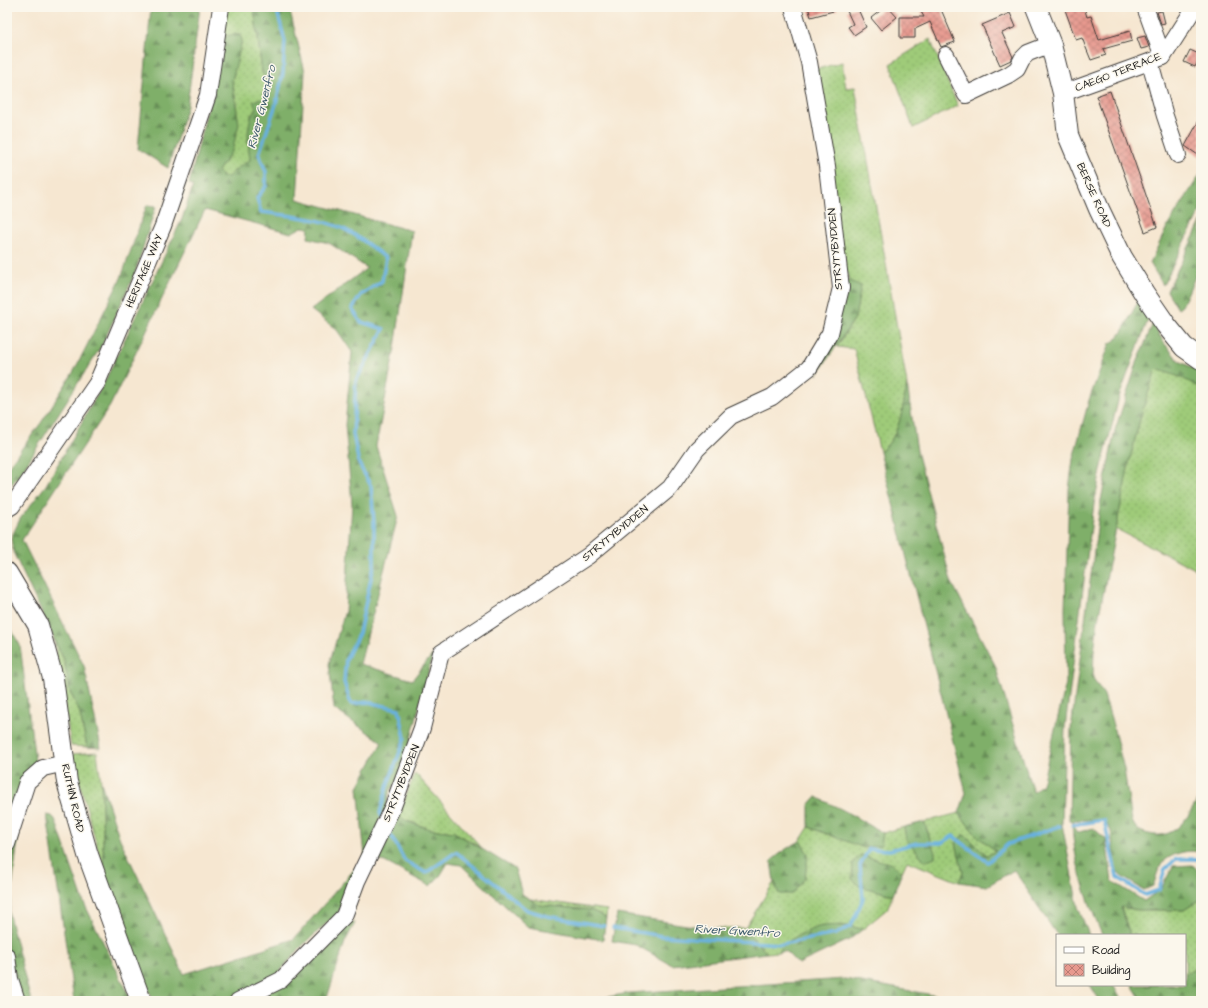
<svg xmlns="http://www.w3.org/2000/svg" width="1208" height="1008" viewBox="0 0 1208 1008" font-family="'Architects Daughter',sans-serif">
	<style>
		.grass { fill: url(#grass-dots); stroke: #5e744a }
		.forest { fill: url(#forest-firs); stroke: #4e6642 }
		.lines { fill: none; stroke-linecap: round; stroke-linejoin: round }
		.stream { stroke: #67b1df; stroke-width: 3.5 }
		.building { fill: url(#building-cross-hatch) }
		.minor-casing { stroke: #3d3a37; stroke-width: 18 }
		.major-casing { stroke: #3d3a37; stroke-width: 22 }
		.minor { stroke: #fff; stroke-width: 16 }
		.major { stroke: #fff; stroke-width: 20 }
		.labels { text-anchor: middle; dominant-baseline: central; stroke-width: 3; stroke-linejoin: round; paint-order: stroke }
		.street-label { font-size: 11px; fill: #1c1c1c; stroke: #fbf7ec }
		.water-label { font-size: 12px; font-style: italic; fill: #3a586a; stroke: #fbf7ec }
	</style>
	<defs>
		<pattern id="grass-dots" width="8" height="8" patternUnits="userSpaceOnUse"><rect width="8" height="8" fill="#9fcb79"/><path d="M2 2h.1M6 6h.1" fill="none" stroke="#88ae68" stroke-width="1.8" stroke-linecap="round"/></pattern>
		<pattern id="forest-firs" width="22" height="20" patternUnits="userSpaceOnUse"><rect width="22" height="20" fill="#7faf69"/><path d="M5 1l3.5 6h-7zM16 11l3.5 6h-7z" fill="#678e56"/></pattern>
		<pattern id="building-cross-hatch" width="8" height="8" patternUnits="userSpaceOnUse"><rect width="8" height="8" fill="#e7998e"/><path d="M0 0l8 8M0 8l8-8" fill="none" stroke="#ba7c73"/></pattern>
	</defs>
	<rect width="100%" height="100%" fill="#fbf7ec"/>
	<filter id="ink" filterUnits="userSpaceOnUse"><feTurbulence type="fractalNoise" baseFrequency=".025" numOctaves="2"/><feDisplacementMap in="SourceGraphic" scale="8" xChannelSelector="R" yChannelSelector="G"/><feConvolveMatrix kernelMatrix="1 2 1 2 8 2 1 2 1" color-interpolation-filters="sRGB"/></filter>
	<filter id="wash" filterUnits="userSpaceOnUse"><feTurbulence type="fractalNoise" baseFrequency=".012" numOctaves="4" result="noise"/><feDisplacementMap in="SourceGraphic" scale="16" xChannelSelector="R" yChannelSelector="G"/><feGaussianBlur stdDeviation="0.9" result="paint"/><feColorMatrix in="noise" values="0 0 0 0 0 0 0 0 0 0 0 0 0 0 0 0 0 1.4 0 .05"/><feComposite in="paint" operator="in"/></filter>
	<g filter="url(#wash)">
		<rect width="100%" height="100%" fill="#f6e7d1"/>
		<g class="grass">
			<polygon points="223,7 254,7 262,72 270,89 265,100 251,115 248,140 250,160 240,166 228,177 222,177 218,171 232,151 237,105 232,81 242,40 220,38"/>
			<polygon points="930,39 958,106 913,128 890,64"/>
			<path d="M842,62L846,88L855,87L907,384C903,407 900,437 880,452L854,349L837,347L855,318L850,281L841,257L814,70Z"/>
			<polygon points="1164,343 1179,361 1201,372 1201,572 1116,529 1129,463 1141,415"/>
			<polygon points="54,639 64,660 70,692 79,710 87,747 71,746"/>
			<polygon points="97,752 101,782 104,873 72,754"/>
			<polygon points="415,773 482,848 454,832 430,829 405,820 398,816"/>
			<path d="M959,813L976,835L996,851L987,855L964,834L956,843L963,872L959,882L907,861L902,872L892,864L859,886L893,895L887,909L863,929C837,925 814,925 792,940C786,943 781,946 778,952L767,953L750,935L709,928H745L774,882L779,894L808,854L800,841L809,827L840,839L880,845L883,833L904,827L906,839L929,835L924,822Z"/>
			<polygon points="530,899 607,910 606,918 591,910 539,905"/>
			<polygon points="1201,899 1201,966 1185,974 1185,935 1130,935 1121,907 1138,910 1184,910"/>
		</g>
		<g class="forest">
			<polygon points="151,7 200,7 187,106 168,168 138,149"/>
			<path d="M254,7H289L305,72L297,199L412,231L395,348L376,446L398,516L360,664L412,680L433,654L401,777L390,790L386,808L406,821L430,829L454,832L515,869L522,894L539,905L591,910L606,918L603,940L528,927L461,865L448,863L440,876L430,886L385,862L378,860L377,851L338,913L301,947L276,976L223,1001H155L147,989L104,873L101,782L120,839L184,974L294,939L365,857L358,787L382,742L334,709L329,664L345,611L352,504L345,425L352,352L337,330L311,310L367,268L329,243L308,238L309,228L302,227L291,233L205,210L110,406L22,540L84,666L101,748L87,747L79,710L70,692L64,660L14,554L11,538L20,519L46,485L104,383L182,219L193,186L189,184L211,95L220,38L234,34L240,35L242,40L232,81L239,124L232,151L218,171L222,177H228L240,166L250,160C248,144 245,122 256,109L253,101L260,99L265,100L270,89L262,72Z"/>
			<polygon points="1201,173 1201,210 1163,285 1150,263 1167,227"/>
			<polygon points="147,205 156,206 135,273 102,345 19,476 7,489 7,468 41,423 74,371 121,278"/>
			<polygon points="1201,222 1201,264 1182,306 1178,309 1167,291"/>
			<polygon points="849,276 850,281 861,286 855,318 817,375 831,344"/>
			<path d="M1139,301L1149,317L1119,397L1102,466L1094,504L1065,727L1062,824L1078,907L1089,935H1057L1014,870L987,886L959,882L963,872L956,843L964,834L987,855L996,851L976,835L959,813L966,793L880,452C900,437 903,407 907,384L917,451L951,581L995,665L1033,792L1042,784L1066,683L1065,610L1069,489L1073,459L1089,400L1110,343C1123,339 1130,312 1139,301Z"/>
			<path d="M1153,323L1164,343L1179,361L1201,372V388L1180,377L1156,369L1141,415L1129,463L1098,620L1094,652L1093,678L1104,695L1111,718L1124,769L1132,821C1136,830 1140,832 1149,834C1177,841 1190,814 1201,793V853C1190,848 1168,854 1161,865C1157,871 1156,879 1153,886L1144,890L1121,876L1117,872L1115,865L1111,831L1104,820H1073L1076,833L1093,828L1106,839L1112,881L1144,901L1161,889L1173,866L1193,865L1201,874V899L1184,910H1138L1121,907L1130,935H1102C1087,899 1073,861 1072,822L1069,821L1071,728L1100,505L1115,430L1137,363Z"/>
			<polygon points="7,623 20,645 37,776 21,813 9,915 31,1001 7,1001"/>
			<polygon points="816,797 843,810 883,833 881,845 864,848 809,827 809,805"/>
			<polygon points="47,815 52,816 55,819 84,903 132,1001 74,1001"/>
			<polygon points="924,822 935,853 935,857 925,861 906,839 904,827"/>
			<polygon points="800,841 808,854 805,878 792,894 779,894 774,882 771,861 786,849"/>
			<polygon points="860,855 892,864 902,872 893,895 859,886 852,879 853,863"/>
			<polygon points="617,914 750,935 767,953 672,965 636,945 612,941"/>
			<polygon points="347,919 355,923 345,942 326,1001 255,1001"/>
			<path d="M841,925L863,929L849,940L798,964L785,951L778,952C784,941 804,932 815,928C823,925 833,926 841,925Z"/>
			<polygon points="1201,966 1201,1001 1142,1001 1132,985 1185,985 1185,974"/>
			<polygon points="845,979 966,1001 586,1001 629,993"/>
			<polygon points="1090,985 1113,985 1123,1001 1100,1001"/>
		</g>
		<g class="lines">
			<g class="stream">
				<path d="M276,7L285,41L283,73L276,104L259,154L266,172V186L257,198L261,212C290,216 328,218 353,234C365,241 375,250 386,258L382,281L361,295L352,309L361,322L384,329L356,381L353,434L359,464L371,486L374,522V565L359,633L346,659L344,682L351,704L367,702L399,709L405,738L387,787L380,813L382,817"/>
				<polyline points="1072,825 1104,820 1117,877 1145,895 1159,890 1165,869 1176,859 1200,859 1201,861"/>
				<polyline points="387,828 405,861 426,873 456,852 527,910 547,916 604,926"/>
				<polyline points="613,928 662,936 782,944 836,934 851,926 863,899 860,865 869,849 890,850 917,843 942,843 953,836 988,862 1008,844 1060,826"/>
			</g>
		</g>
		<g id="blocks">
			<g class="building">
				<polygon points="808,7 837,7 837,10 811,17"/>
				<polygon points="857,7 866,27 854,35 848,27 853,24 847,11"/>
				<polygon points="885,7 888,7 897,17 881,30 871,18"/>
				<polygon points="928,7 940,7 955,42 941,47 930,22 915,29 915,38 900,38 900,17 924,17 920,10"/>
				<polygon points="1064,7 1084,7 1087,17 1091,16 1099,40 1130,31 1132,41 1103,49 1106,55 1091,60 1082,38 1076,40"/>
				<polygon points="1162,11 1165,23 1161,24 1157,12"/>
				<polygon points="1010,13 1016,27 1002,33 1013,57 1011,60 1000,65 982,25"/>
				<polygon points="1145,36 1149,47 1141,49 1137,38"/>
				<polygon points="1190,50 1201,55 1195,67 1184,62"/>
				<polygon points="1110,91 1157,227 1145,232 1096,96"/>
				<polygon points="1201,117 1201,157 1185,146"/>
			</g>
		</g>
	</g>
	<g filter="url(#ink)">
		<use href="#blocks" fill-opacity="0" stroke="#3d3a37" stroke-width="1"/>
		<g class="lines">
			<defs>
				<g id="minor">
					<polyline points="1145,7 1163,57"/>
					<polyline points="946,55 966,95 1008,75 1017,69 1022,59 1028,53 1051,44"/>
					<polyline points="1150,62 1165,116 1178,155"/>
					<polyline points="1063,93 1163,57 1195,7"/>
					<polyline points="7,509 12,506 97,383 163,226 208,95 221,7"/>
					<polyline points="7,844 27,782 43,768 65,763"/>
					<polyline points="7,956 10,979 17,1001"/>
					<polyline points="238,1001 281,980 344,916 357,881 393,806 422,728 441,653 588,556 670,488 697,449 731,416 772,397 809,368 830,333 841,288 827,166 809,62 793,7"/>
				</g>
				<g id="major">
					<polyline points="1036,7 1051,45 1063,93 1068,135 1099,209 1122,257 1144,293 1166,325 1184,347 1201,359"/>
					<polyline points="7,573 38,625 53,678 67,782 88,855 141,1001"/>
				</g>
			</defs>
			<use href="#minor" class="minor-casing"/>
			<use href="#major" class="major-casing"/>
			<use href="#minor" class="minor"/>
			<use href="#major" class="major"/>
		</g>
	</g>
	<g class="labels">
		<g class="street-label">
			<text transform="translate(1118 72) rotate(-21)">CAEGO TERRACE</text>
			<text transform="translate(1094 195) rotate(66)">BERSE ROAD</text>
			<text transform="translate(835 249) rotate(-95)">STRYTYBYDDEN</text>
			<text transform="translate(144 271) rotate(-67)">HERITAGE WAY</text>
			<text transform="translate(615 533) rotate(-39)">STRYTYBYDDEN</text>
			<text transform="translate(401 783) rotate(-68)">STRYTYBYDDEN</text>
			<text transform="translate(73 798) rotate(77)">RUTHIN ROAD</text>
		</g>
		<g class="water-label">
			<text transform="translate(262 107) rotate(-76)">River Gwenfro</text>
			<text transform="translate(737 931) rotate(3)">River Gwenfro</text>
		</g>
	</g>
	<rect width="1208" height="1008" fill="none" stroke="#fbf7ec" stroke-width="24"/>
	<rect x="1056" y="934" width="130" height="52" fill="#fbf7ec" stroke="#a29f99"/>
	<rect x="1064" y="947" width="20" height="6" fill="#ffffff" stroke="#a29f99"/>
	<text x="1092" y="954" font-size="12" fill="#1c1c1c">Road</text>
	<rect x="1064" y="964" width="20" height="12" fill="url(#building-cross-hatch)" stroke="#a29f99"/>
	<text x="1092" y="974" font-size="12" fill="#1c1c1c">Building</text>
</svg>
